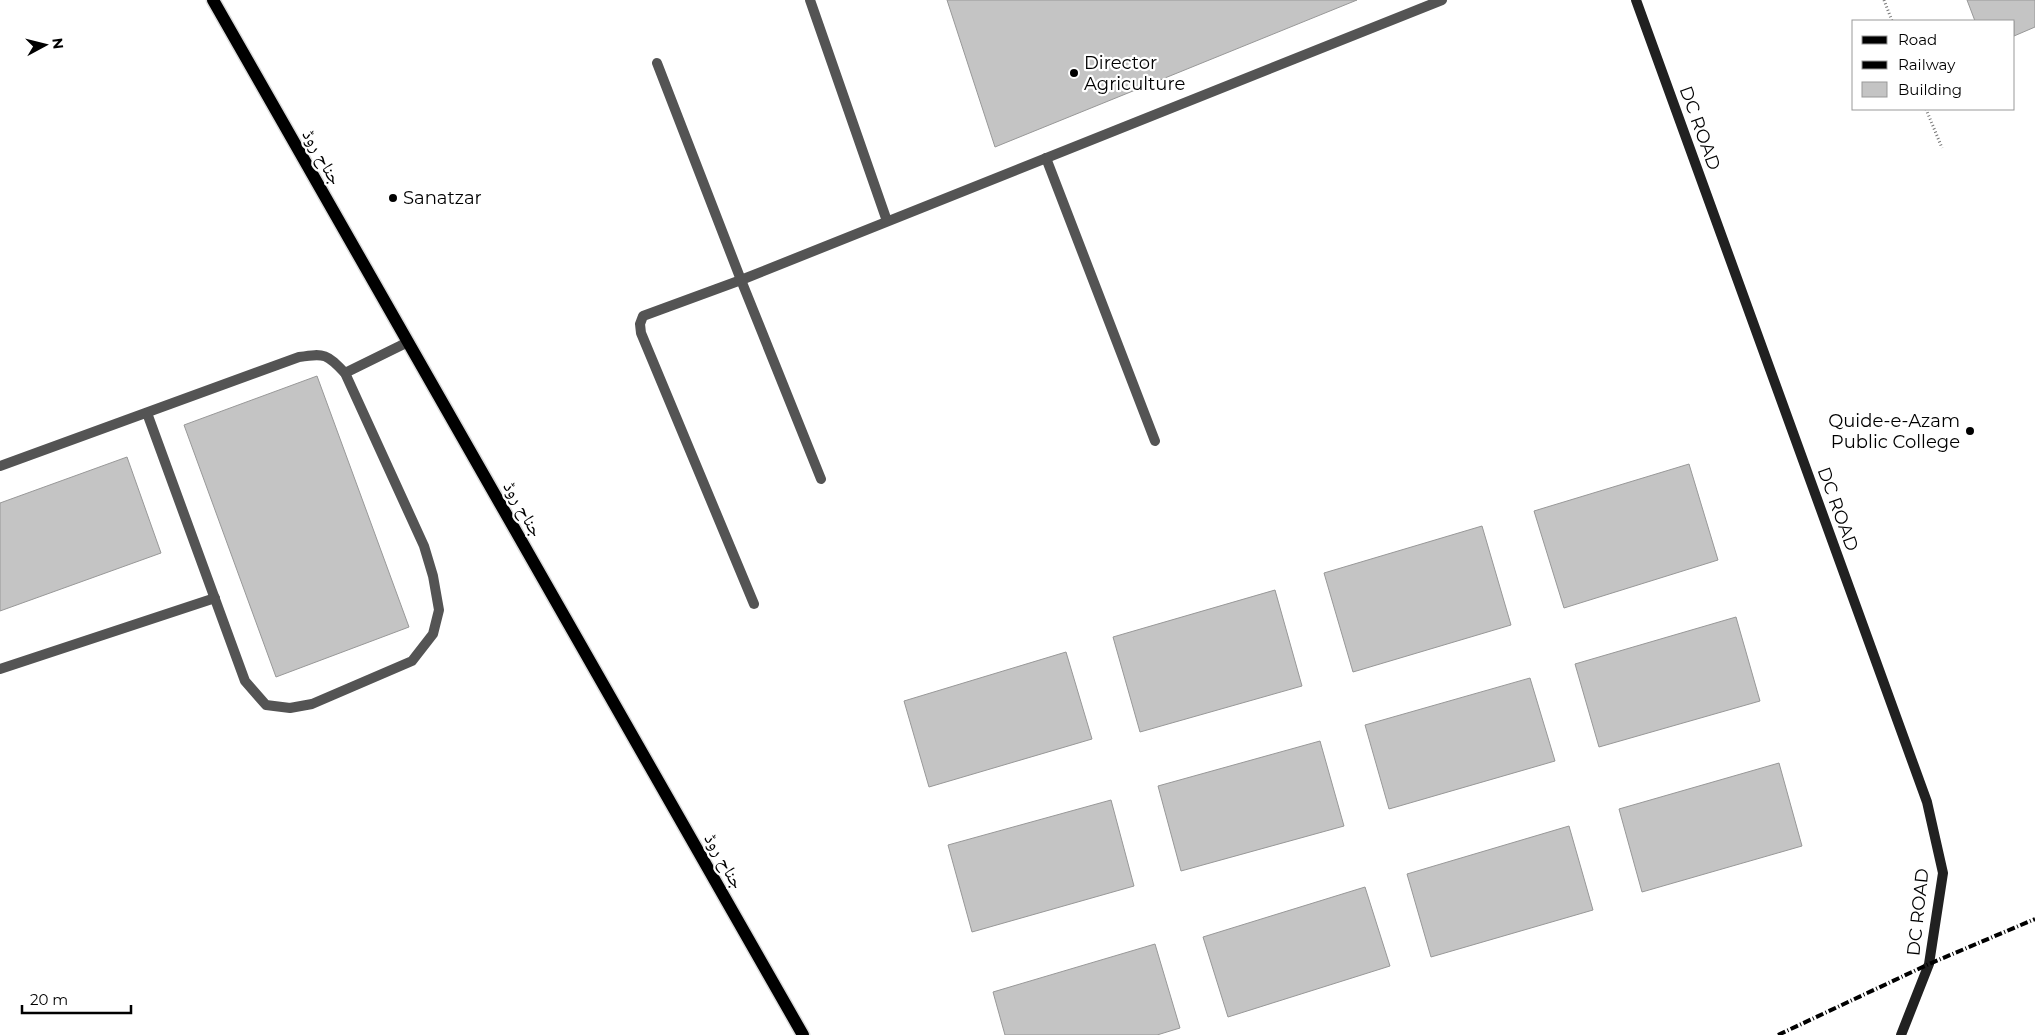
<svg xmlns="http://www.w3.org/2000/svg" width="2035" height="1035" viewBox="0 0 2035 1035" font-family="Montserrat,'Noto Naskh Arabic',sans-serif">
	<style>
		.building { fill: #c4c4c4; stroke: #989898 }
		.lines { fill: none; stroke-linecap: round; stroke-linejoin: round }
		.primary-casing { stroke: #dbdbdb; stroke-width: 15 }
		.path { stroke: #767676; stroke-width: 3; stroke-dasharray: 1 2.5; stroke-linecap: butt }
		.service { stroke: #545454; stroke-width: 10 }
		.minor { stroke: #545454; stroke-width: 10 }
		.secondary { stroke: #212121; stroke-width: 10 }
		.primary { stroke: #000; stroke-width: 12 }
		.rail { stroke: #000; stroke-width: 4; stroke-dasharray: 8 2.5 1 2.5; stroke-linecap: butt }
		.poi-dot { fill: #000; stroke: #fff; stroke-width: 2 }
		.labels { text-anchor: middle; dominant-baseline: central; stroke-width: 4.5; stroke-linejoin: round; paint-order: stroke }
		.poi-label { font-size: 18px; fill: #000; stroke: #fff; text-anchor: start }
		.street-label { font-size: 18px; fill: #000; stroke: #fff }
	</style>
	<rect width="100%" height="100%" fill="#fff"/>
	<g class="building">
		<polygon points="947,0 1357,0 995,147"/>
		<polygon points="1967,0 2035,0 2035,27 2014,36 2014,21 1975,21"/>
		<polygon points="317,376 409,627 276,677 184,425"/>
		<polygon points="127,457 161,553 0,611 0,503"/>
		<polygon points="1689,464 1718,560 1564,608 1534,511"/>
		<polygon points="1482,526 1511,625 1353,672 1324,573"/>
		<polygon points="1275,590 1302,686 1140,732 1113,637"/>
		<polygon points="1736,617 1760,701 1599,747 1575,664"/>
		<polygon points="1066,652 1092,739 929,787 904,701"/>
		<polygon points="1530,678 1555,761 1389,809 1365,725"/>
		<polygon points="1320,741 1344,826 1181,871 1158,786"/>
		<polygon points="1779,763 1802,846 1642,892 1619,809"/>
		<polygon points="1111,800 1134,886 972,932 948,845"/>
		<polygon points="1569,826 1593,910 1431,957 1407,874"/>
		<polygon points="1365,887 1390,966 1228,1017 1203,937"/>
		<polygon points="1155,944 1180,1028 1157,1035 1005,1035 993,992"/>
	</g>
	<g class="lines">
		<defs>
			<polyline id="primary" points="213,0 803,1035"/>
		</defs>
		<use href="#primary" class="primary-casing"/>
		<g class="path">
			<polyline points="1884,0 1892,21"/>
			<polyline points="1926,109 1942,148"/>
		</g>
		<g class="service">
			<polyline points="345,373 408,342"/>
			<path d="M0,466L299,357C325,353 327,354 345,373L424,546L433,576L439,610L433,634L412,661L312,704L290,708L266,705L245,681L147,413"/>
			<polyline points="0,669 215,598"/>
		</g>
		<g class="minor">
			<polyline points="810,0 887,221"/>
			<polyline points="657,63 741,280 821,479"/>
			<polyline points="1046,158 1155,441"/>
			<polyline points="754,604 641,333 640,324 643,316 741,280 1442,0"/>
		</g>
		<polyline class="secondary" points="1636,0 1927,802 1943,873 1929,964 1901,1035"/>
		<use href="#primary" class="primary"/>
		<polyline class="rail" points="1778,1035 1929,964 2035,919"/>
	</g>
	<g class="poi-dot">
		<circle cx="1074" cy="73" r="5"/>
		<circle cx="393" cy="198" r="5"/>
		<circle cx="1970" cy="431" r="5"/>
	</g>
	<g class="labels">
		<g class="poi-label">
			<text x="1084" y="63">Director<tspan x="1084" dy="21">Agriculture</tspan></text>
			<text x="403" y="198">Sanatzar</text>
			<text x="1960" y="421" text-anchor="end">Quide-e-Azam<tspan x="1960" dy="21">Public College</tspan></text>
		</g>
		<g class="street-label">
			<text transform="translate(1700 128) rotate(70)">DC ROAD</text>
			<text transform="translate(322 157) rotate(60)">جناح روڈ</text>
			<text transform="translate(523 509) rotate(60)">جناح روڈ</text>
			<text transform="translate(1838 509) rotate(70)">DC ROAD</text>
			<text transform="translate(724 861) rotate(60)">جناح روڈ</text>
			<text transform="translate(1918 912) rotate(-84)">DC ROAD</text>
		</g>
	</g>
	<rect x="1852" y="20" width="162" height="90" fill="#ffffff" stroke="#999999"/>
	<rect x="1862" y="36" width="25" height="8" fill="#000000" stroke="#999999"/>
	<text x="1898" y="45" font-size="15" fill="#000000">Road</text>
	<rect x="1862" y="61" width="25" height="8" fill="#000000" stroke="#999999"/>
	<text x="1898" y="70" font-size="15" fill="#000000">Railway</text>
	<rect x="1862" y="82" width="25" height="15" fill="#c4c4c4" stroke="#999999"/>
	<text x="1898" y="95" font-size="15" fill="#000000">Building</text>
	<g transform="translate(45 45) rotate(83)" stroke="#ffffff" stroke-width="4" paint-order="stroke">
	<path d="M0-4L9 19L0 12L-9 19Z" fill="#000000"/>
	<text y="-8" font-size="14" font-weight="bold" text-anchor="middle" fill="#000000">N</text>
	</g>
	<path d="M22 1005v8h109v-8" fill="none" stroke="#000000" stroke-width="2.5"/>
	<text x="30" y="1005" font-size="15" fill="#000000" stroke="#ffffff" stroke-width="4" paint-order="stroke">20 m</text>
</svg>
